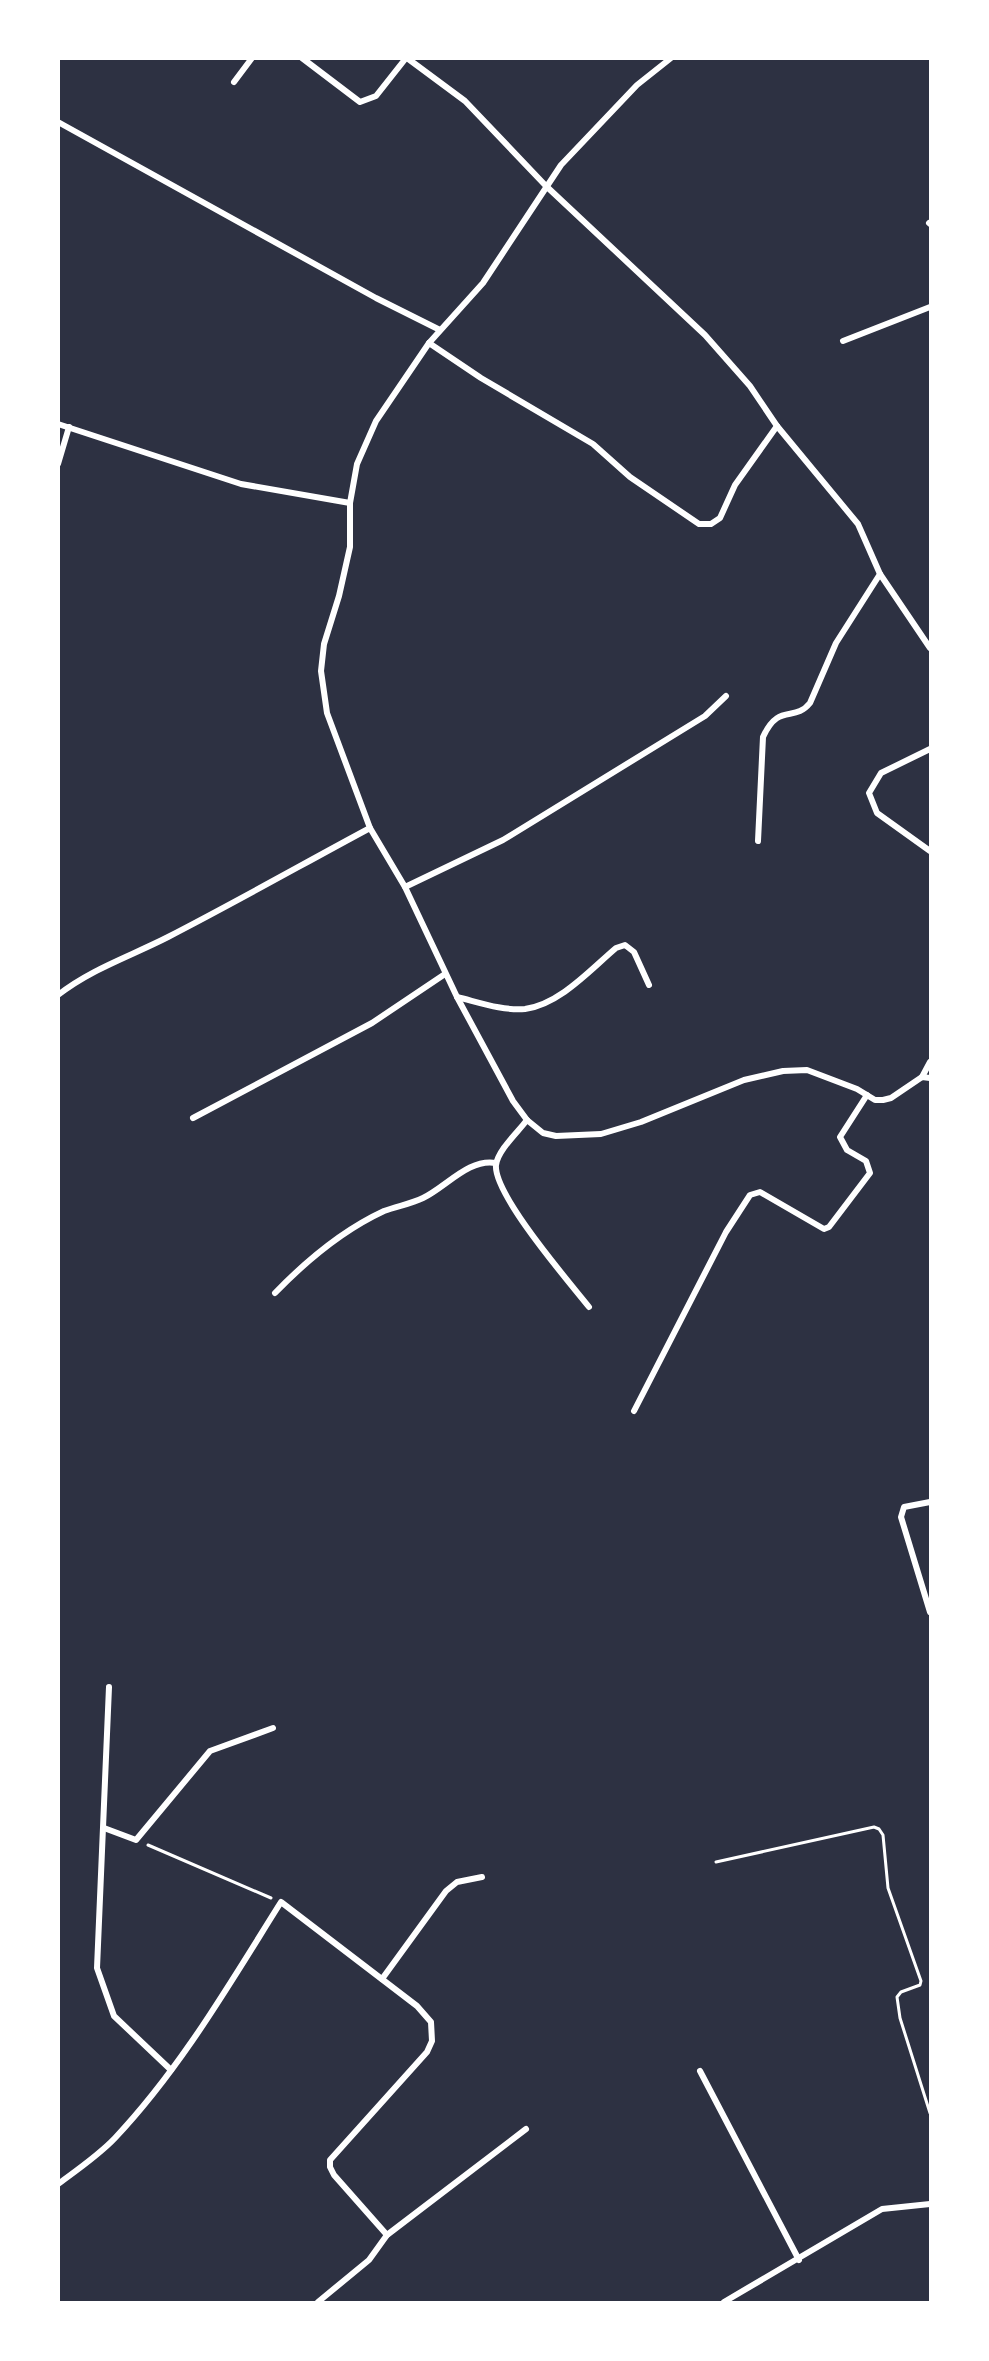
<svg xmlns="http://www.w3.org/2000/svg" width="989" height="2361" viewBox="0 0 989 2361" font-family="Signika,sans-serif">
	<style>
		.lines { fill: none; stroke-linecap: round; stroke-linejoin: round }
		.path { stroke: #fff; stroke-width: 3 }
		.minor { stroke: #fff; stroke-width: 6 }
	</style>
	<rect width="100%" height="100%" fill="#2d3142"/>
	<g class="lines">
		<g class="path">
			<polyline points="148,1845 271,1898"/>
			<polyline points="716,1862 874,1827 879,1829 883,1835 888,1888 921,1981 920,1985 901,1992 897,1997 900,2018 930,2113"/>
		</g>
		<g class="minor">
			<polyline points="302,58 360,102 376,96 406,58"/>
			<polyline points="407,58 465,101 546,186 705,335 750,386 777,426 858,524 880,574 930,648"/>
			<polyline points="671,58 637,85 561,165 483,283 429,343 376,421 357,464 350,503 350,547 339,596 324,644 321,671 327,713 370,828 405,887 457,997 513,1101 527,1120 543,1133 556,1136 601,1134 641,1122 744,1080 783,1071 807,1070 857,1089 875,1100 883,1100 891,1098 922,1077 930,1078"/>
			<polyline points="234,82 252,58"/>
			<polyline points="58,122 376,298 440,330"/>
			<polyline points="929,223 930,224"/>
			<polyline points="843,341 930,307"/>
			<polyline points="429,343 481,378 593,444 630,477 699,524 711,524 720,518 735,485 777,426"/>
			<polyline points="58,424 241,484 350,503"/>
			<polyline points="58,464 69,427"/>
			<polyline points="930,749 881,773 869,793 877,813 930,851"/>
			<path d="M758,841L763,737C779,702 794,723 810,703L836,643L880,574"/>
			<polyline points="405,887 503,840 705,716 726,696"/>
			<path d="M58,995C91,969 131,956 168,937C236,902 303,864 370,828"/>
			<path d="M457,997C478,1002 503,1011 525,1009C560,1004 590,970 616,948L625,945L634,952L649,985"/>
			<polyline points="922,1077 930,1062"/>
			<polyline points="193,1118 372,1023 445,974"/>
			<path d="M527,1120C518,1132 498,1150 496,1165C493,1194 570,1283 589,1307"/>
			<path d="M275,1293C306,1261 343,1230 384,1211C397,1206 411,1204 423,1198C446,1187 469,1158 496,1163"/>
			<polyline points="634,1411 726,1232 750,1195 760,1192 824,1229 829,1227 870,1173 866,1161 847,1150 840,1137 867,1095"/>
			<polyline points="930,1502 904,1507 901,1517 930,1612"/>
			<polyline points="109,1687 97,1968 114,2016 171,2070"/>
			<polyline points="104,1828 136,1840 210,1751 273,1728"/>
			<polyline points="382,1979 446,1891 457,1882 482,1877"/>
			<polyline points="700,2071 799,2260"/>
			<path d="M58,2184C77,2170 99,2155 115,2138C181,2068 230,1983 281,1902L417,2006L431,2022L432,2041L427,2052L330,2160V2167L334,2175L387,2235"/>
			<polyline points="318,2302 369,2260 387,2235 526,2129"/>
			<polyline points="724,2302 882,2209 930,2204"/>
		</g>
	</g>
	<rect width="989" height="2361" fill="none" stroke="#ffffff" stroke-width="120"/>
</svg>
